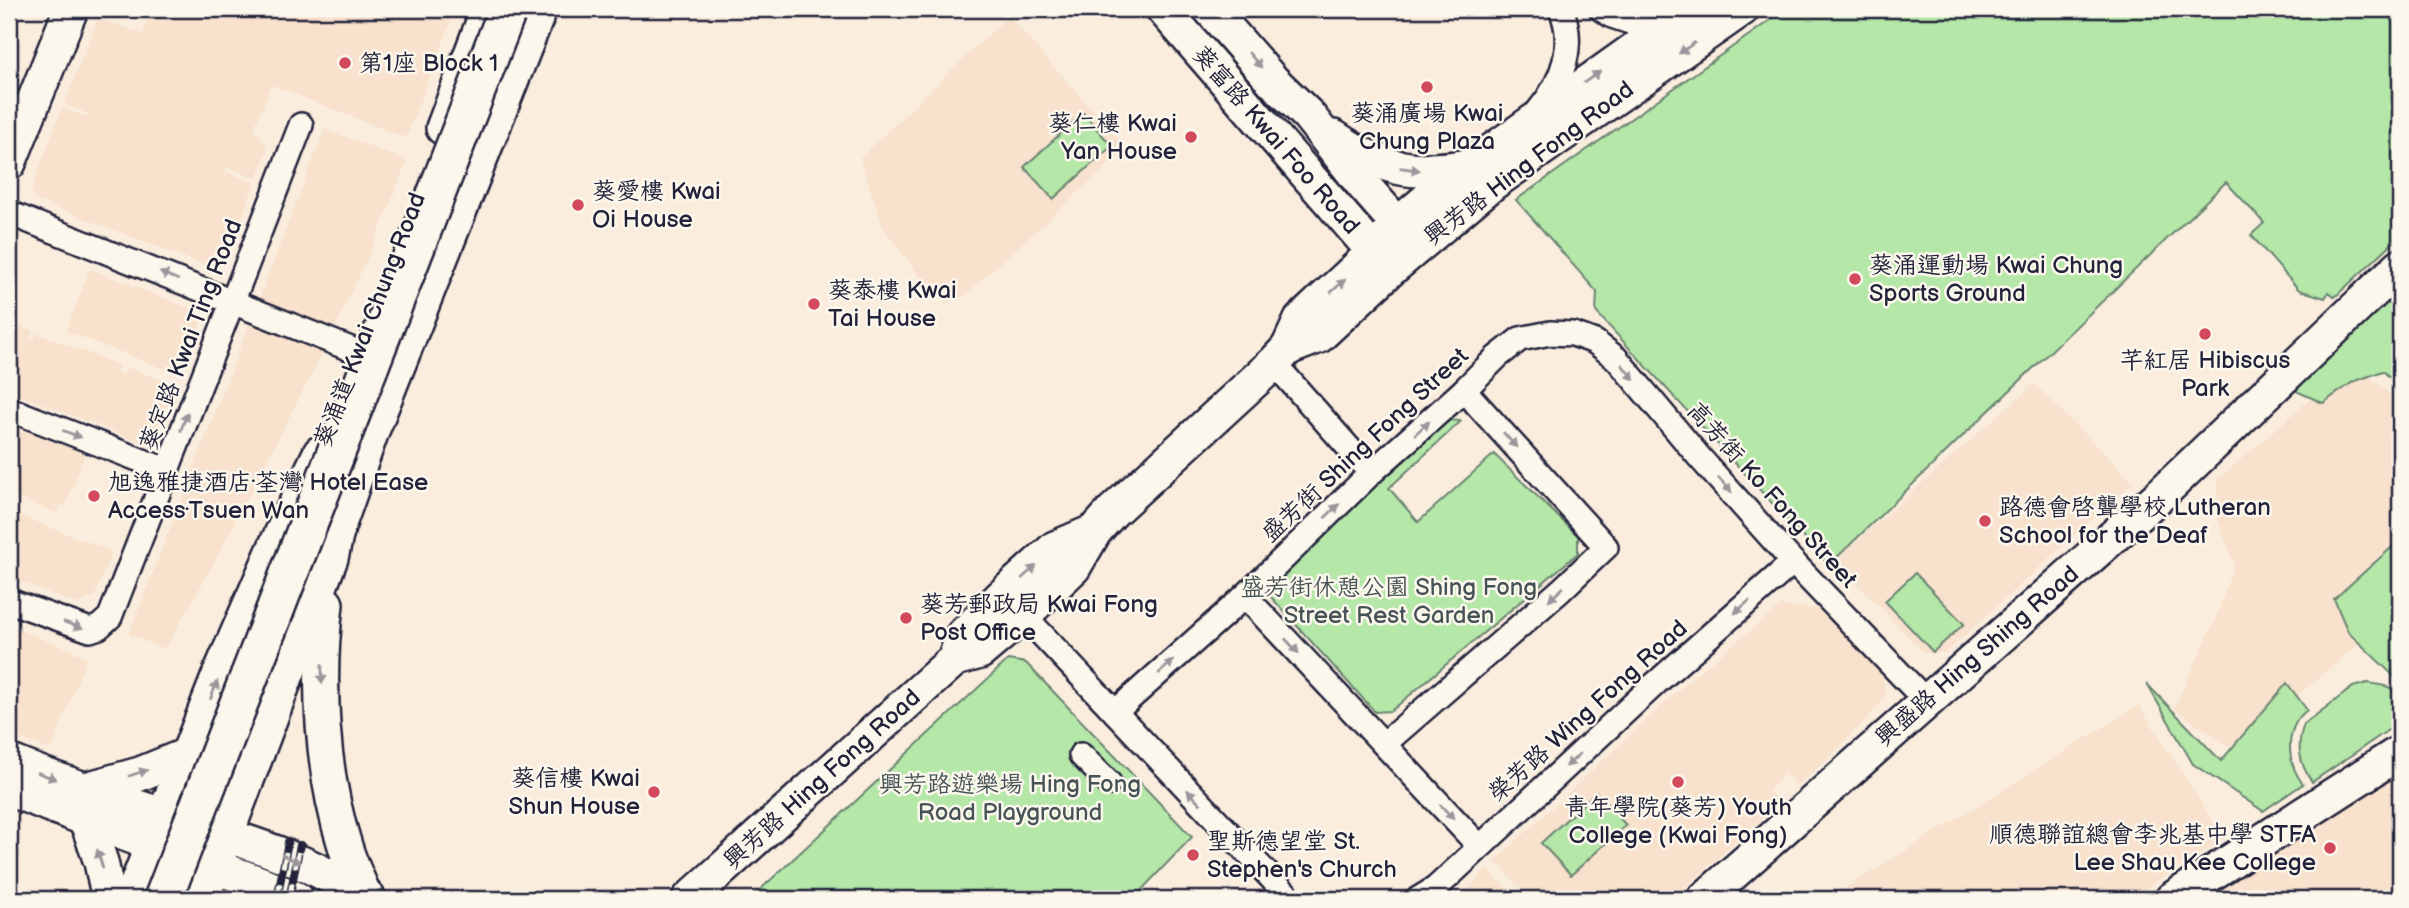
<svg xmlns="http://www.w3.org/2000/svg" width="2409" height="908" viewBox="0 0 2409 908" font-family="'Balsamiq Sans','LXGW WenKai TC',sans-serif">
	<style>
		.built { fill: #f8e1cd }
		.green { fill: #b4e7a8; stroke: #6b8472; stroke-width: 2 }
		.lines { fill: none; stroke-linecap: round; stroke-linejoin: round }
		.street-casing { stroke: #22223b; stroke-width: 28 }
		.secondary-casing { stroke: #22223b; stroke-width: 38 }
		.street { stroke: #fbf7ec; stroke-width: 23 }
		.secondary { stroke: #fbf7ec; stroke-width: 33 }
		.rail-casing { stroke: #22223b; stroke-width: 8 }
		.rail { stroke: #fbf7ec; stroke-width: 5; stroke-dasharray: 16; stroke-linecap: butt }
		.primary-bridge-casing { stroke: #22223b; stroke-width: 42; stroke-linecap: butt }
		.primary-bridge { stroke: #fbf7ec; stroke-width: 37 }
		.oneway { fill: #99979c }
		.poi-dot { fill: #d1495b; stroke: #fbf7ec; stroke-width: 2.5 }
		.labels { text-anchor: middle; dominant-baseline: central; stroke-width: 5; stroke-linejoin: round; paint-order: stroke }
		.poi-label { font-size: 24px; fill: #22223b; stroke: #fbf7ec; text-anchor: start }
		.street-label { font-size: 24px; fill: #22223b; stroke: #fbf7ec }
		.park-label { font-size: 24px; fill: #465356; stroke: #fbf7ec }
	</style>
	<rect width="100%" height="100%" fill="#faedde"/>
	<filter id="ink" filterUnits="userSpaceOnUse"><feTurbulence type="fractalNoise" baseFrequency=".0143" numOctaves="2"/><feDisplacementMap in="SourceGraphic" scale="14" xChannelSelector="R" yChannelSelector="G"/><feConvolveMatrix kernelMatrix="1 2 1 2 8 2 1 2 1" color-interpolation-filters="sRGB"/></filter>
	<g filter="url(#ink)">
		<g class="built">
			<polygon points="124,9 456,9 406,138 271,85 254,129 268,148 257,179 227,167 225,171 255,183 224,263 212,268 39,201 35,199 31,190 62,108 88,117 88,114 64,104 98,18 143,34 148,18"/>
			<polygon points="1008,16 1127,148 964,296 947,303 929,289 883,227 860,158"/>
			<polygon points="325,129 407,161 372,248 335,328 259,299"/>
			<polygon points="90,269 196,311 201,322 180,375 66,331"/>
			<polygon points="251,320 325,348 216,559 165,649 129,634"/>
			<polygon points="9,321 33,331 30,338 34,340 37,333 119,365 117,372 124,374 126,367 175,385 154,438 143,443 9,391"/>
			<polygon points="2353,362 2400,403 2400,678 2363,640 2233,750 2174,708 2215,621 2234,564 2217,518 2218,479"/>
			<polygon points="2034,384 2133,482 1945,653 1924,653 1835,560"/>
			<polygon points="9,425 85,454 65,506 60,505 57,513 9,495"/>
			<polygon points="21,516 112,551 95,596 77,604 9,577 9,517 18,521"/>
			<polygon points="1781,606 1820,609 1877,669 1884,682 1886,693 1879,706 1828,759 1797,786 1784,774 1768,791 1779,803 1672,899 1531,899 1495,861 1694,676"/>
			<polygon points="9,626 87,657 51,750 9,734"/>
			<polygon points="2139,705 2224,839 2129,899 1828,899"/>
			<polygon points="2400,775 2400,899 2204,899 2336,815"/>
			<polygon points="1487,868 1517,899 1459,899"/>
		</g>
		<g class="green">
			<polygon points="1786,9 2396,9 2400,13 2400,236 2335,297 2329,292 2325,298 2299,290 2251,235 2264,223 2226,182 1829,565 1596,312 1597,292 1516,200"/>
			<polygon points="1083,113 1112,146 1053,199 1024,167"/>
			<polygon points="2374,301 2400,306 2400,387 2383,371 2353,382 2323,403 2285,386"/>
			<polygon points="1448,420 1461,421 1389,488 1418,522 1494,454 1578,536 1578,553 1391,711 1375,712 1270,596 1269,582"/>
			<polygon points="2400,540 2400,682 2348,632 2334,599"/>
			<polygon points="1915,573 1964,624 1933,652 1885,601"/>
			<polygon points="1008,660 1026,663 1192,837 1133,899 750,899"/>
			<path d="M2287,683L2307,710C2284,728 2286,762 2303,784L2263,811L2193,764L2147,684L2221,761Z"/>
			<path d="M2367,683C2400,687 2400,691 2400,722L2312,782C2299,763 2296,746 2304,724L2353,687Z"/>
			<polygon points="1596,792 1626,825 1571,875 1541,843"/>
		</g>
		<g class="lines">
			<defs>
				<g id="street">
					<polyline points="1601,9 1612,16 1657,31"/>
					<path d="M1539,110C1563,81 1576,45 1561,9"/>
					<polyline points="9,213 358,352"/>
					<polyline points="1274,363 1371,473"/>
					<polyline points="9,409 166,470"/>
					<polyline points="1245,596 1479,846"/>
					<polyline points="9,601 90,630 99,627 110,617 301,125"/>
					<polyline points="1015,606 1291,899"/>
					<polyline points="1115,712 1245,596 1371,473 1464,390 1497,357 1520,339 1550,333 1573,334 1595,342 1616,358 1700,458 1793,562 1926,701"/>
					<polyline points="1384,744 1561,590 1606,547 1464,390"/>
					<polyline points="1081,755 1109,783"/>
					<polyline points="1418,899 1436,888 1656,683 1793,562"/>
				</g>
				<g id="secondary">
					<polyline points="1163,9 1388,268"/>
					<polyline points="1210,9 1273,81 1308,115 1364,186 1413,242"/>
					<polyline points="443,128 488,9"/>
					<path d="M1334,137C1380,169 1413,176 1468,166"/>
					<polyline points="9,163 71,9"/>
					<polyline points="1288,348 1319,336 1390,270 1493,183 1742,9"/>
					<path d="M326,604C317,682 321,771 345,846C350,863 358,880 365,896"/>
					<polyline points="955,659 962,636 1003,595 1055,548 1095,531"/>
					<path d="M9,761C60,782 113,799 166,816C235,838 307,858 369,899"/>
					<polyline points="9,789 125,834 265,885 297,899"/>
					<polyline points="86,789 140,774 189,754"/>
					<polyline points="86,819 101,862 109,899"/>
					<polyline points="131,899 220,673 276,545 320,453"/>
					<polyline points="202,899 331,558 338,527 372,431 540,9"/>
					<polyline points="689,899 955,659 980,652 1025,614 1074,567 1095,531 1113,511 1274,363 1288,348 1301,320 1374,252 1397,225 1444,185 1691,9"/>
					<polyline points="1704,899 2159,496 2400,266"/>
					<polyline points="2172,899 2400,752"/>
				</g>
			</defs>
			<use href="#street" class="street-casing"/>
			<use href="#secondary" class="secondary-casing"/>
			<use href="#street" class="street"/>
			<use href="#secondary" class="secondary"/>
			<defs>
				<g id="rail">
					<polyline points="277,899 288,842"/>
					<polyline points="289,899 300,845"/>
				</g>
			</defs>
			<use href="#rail" class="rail-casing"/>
			<use href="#rail" class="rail"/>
			<defs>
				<polyline id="primary-bridge" points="163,899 508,9"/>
			</defs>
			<use href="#primary-bridge" class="primary-bridge-casing"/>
			<use href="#primary-bridge" class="primary-bridge"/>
		</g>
		<defs><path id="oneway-solid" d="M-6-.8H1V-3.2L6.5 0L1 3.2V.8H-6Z" transform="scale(1.75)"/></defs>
		<g class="oneway">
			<use href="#oneway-solid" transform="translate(1687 48) rotate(145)"/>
			<use href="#oneway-solid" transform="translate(1255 60) rotate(49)"/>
			<use href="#oneway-solid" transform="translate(1592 77) rotate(-35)"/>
			<use href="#oneway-solid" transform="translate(1410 169) rotate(8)"/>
			<use href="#oneway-solid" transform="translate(169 276) rotate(-158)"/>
			<use href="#oneway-solid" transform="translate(1338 286) rotate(-42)"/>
			<use href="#oneway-solid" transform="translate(1628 372) rotate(50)"/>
			<use href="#oneway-solid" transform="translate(184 422) rotate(-69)"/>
			<use href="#oneway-solid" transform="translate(1422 428) rotate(-42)"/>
			<use href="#oneway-solid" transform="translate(72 434) rotate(21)"/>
			<use href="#oneway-solid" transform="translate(1510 440) rotate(48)"/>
			<use href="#oneway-solid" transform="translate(1725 485) rotate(48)"/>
			<use href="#oneway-solid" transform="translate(1332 511) rotate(-44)"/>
			<use href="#oneway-solid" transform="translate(1029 572) rotate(-42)"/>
			<use href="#oneway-solid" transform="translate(1556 594) rotate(138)"/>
			<use href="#oneway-solid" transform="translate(1742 607) rotate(139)"/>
			<use href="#oneway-solid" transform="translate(73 625) rotate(19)"/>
			<use href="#oneway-solid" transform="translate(1292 646) rotate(47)"/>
			<use href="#oneway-solid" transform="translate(1166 667) rotate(-42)"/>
			<use href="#oneway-solid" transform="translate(322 674) rotate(89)"/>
			<use href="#oneway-solid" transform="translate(214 690) rotate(-69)"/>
			<use href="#oneway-solid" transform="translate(1573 760) rotate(137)"/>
			<use href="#oneway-solid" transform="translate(138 773) rotate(-18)"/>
			<use href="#oneway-solid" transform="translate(47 776) rotate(20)"/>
			<use href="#oneway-solid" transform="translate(1194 797) rotate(-134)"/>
			<use href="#oneway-solid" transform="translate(1447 812) rotate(47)"/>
			<use href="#oneway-solid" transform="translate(100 859) rotate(-107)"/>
			<use href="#oneway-solid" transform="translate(291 859) rotate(24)"/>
		</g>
	</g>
	<g class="poi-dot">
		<circle cx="345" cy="63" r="7"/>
		<circle cx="1427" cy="87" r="7"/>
		<circle cx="1191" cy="137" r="7"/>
		<circle cx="578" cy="205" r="7"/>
		<circle cx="1855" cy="279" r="7"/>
		<circle cx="814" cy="304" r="7"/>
		<circle cx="2205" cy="334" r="7"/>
		<circle cx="94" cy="496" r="7"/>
		<circle cx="1985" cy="521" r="7"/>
		<circle cx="906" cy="618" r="7"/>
		<circle cx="1678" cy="782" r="7"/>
		<circle cx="654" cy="792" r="7"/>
		<circle cx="2330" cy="848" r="7"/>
		<circle cx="1193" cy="855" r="7"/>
	</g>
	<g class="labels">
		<g class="poi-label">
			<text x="359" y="63">第1座 Block 1</text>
			<text x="1427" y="113" text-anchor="middle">葵涌廣場 Kwai<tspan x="1427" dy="28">Chung Plaza</tspan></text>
			<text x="1177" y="123" text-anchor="end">葵仁樓 Kwai<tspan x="1177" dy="28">Yan House</tspan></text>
			<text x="592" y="191">葵愛樓 Kwai<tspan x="592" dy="28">Oi House</tspan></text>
			<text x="1869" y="265">葵涌運動場 Kwai Chung<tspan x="1869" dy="28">Sports Ground</tspan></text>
			<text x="828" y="290">葵泰樓 Kwai<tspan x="828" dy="28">Tai House</tspan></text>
			<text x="2205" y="360" text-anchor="middle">芊紅居 Hibiscus<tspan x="2205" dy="28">Park</tspan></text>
			<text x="108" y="482">旭逸雅捷酒店·荃灣 Hotel Ease<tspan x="108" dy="28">Access·Tsuen Wan</tspan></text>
			<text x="1999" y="507">路德會啓聾學校 Lutheran<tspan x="1999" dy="28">School for the Deaf</tspan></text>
			<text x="920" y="604">葵芳郵政局 Kwai Fong<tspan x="920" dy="28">Post Office</tspan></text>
			<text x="640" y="778" text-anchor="end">葵信樓 Kwai<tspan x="640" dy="28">Shun House</tspan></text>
			<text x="1678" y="807" text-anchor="middle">青年學院(葵芳) Youth<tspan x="1678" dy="28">College (Kwai Fong)</tspan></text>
			<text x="2316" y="834" text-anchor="end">順德聯誼總會李兆基中學 STFA<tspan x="2316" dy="28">Lee Shau Kee College</tspan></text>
			<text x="1207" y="841">聖斯德望堂 St.<tspan x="1207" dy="28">Stephen's Church</tspan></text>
		</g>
		<g class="street-label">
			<text transform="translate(1276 140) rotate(49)">葵富路 Kwai Foo Road</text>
			<text transform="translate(1529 163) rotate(-37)">興芳路 Hing Fong Road</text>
			<text transform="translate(370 320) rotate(-69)">葵涌道 Kwai Chung Road</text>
			<text transform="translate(191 335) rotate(-69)">葵定路 Kwai Ting Road</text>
			<text transform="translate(1365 445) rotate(-43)">盛芳街 Shing Fong Street</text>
			<text transform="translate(1772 495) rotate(48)">高芳街 Ko Fong Street</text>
			<text transform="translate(1977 656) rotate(-41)">興盛路 Hing Shing Road</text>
			<text transform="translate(1588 711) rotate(-42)">榮芳路 Wing Fong Road</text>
			<text transform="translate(822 779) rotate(-42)">興芳路 Hing Fong Road</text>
		</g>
		<g class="park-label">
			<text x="1389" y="587">盛芳街休憩公園 Shing Fong<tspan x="1389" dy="28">Street Rest Garden</tspan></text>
			<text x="1010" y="784">興芳路遊樂場 Hing Fong<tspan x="1010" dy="28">Road Playground</tspan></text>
		</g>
	</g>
	<rect width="2409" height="908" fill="none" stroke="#fbf7ec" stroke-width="35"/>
	<rect x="18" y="18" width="2374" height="873" fill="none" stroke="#22223b" stroke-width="2.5" filter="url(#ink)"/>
</svg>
